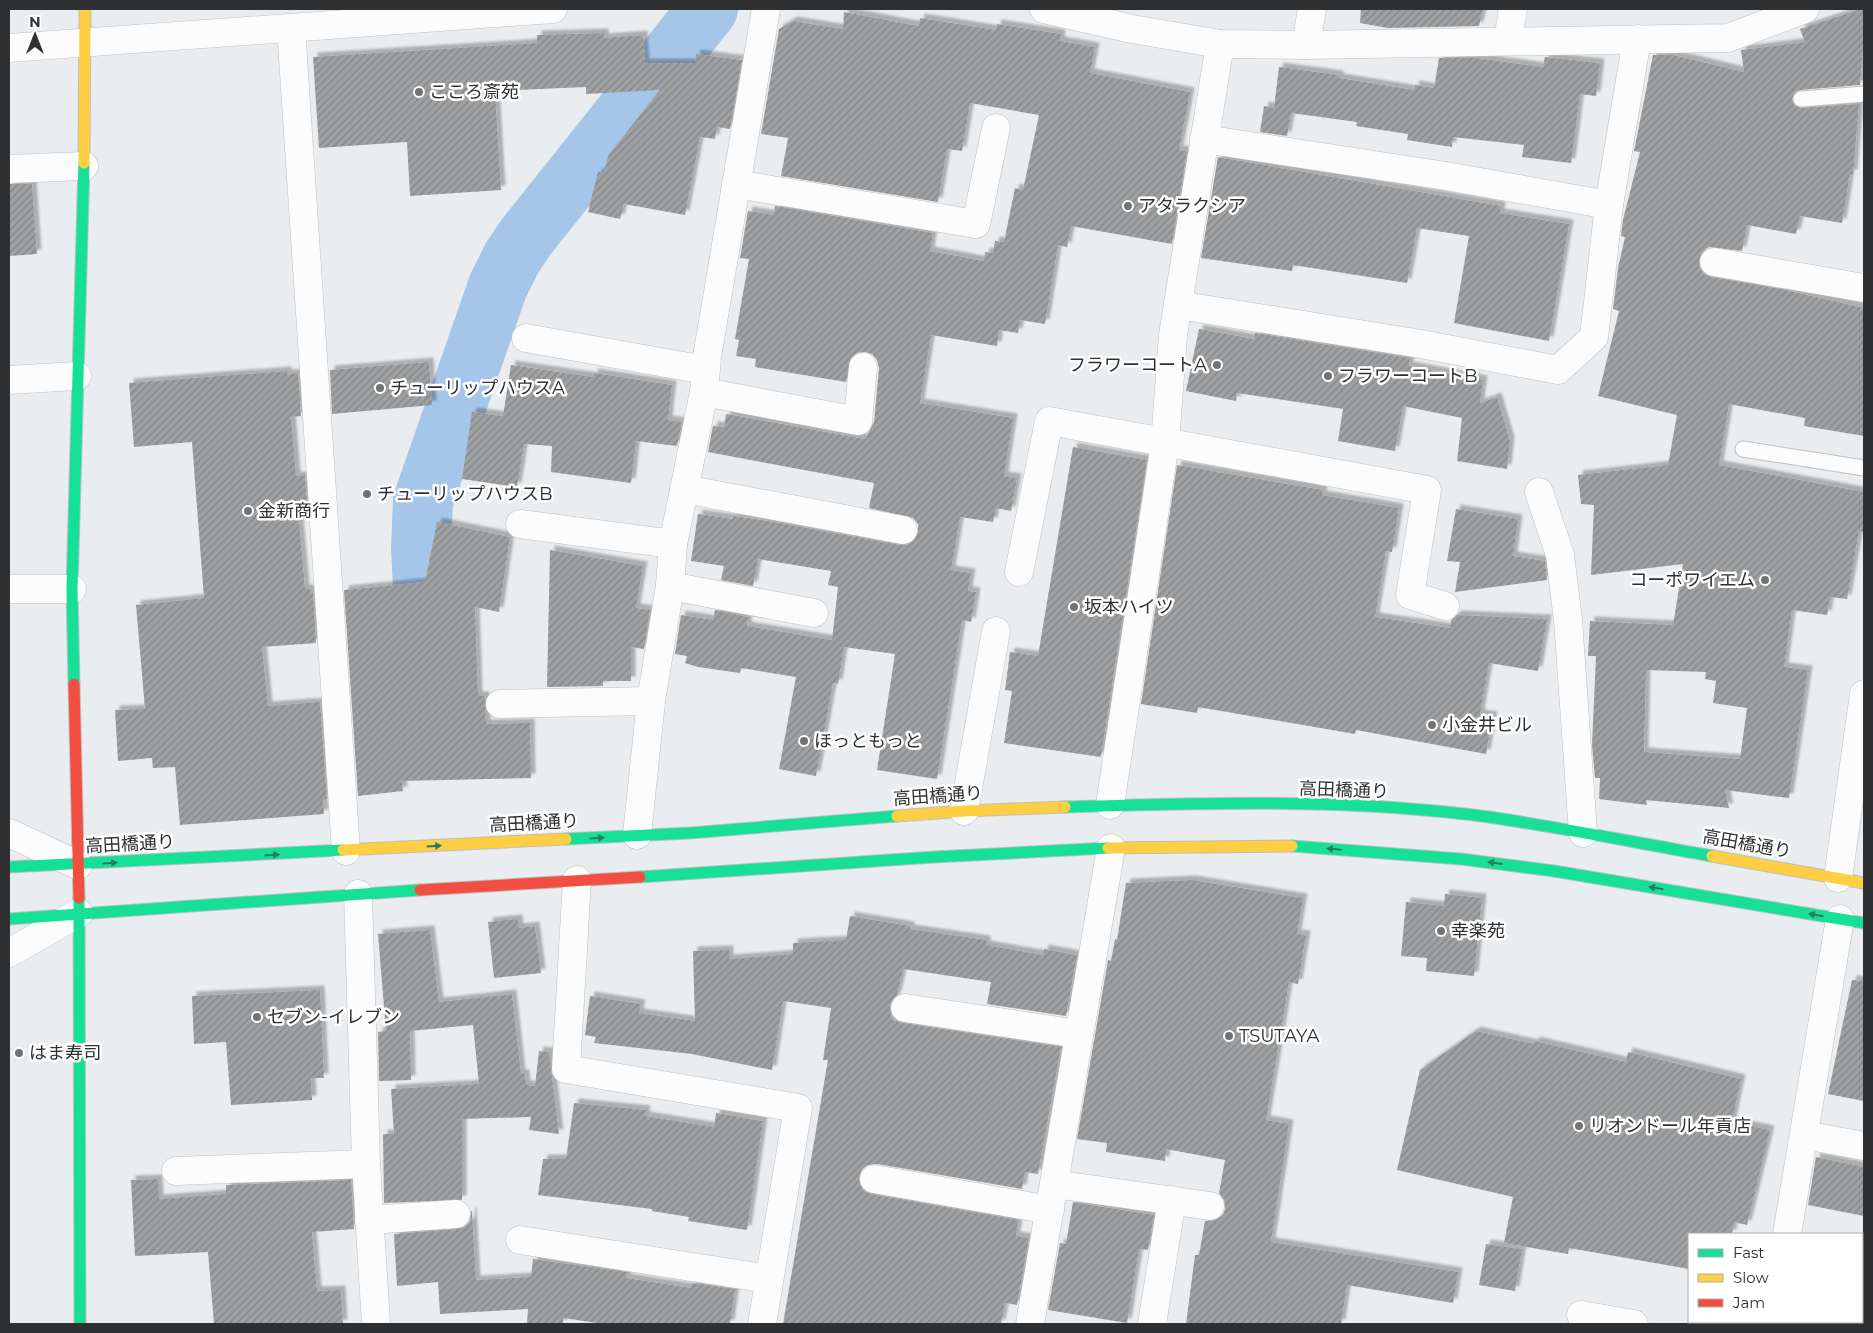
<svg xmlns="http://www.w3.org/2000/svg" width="1873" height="1333" viewBox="0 0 1873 1333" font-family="Montserrat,'Noto Sans JP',sans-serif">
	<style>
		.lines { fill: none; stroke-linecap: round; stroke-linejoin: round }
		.river { stroke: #a6c6e9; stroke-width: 60 }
		.building { fill: url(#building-hatch); fill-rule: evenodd; filter: url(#shadow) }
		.lane-casing { stroke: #bdbfc1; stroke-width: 17 }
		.street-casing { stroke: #bdbfc1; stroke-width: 29 }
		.fast-casing { stroke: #bdbfc1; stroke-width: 13 }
		.slow-casing { stroke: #bdbfc1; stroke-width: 13 }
		.jam-casing { stroke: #bdbfc1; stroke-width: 13 }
		.lane { stroke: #fcfcfd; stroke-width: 15 }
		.street { stroke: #fcfcfd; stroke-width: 28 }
		.fast { stroke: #16e098; stroke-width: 11 }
		.slow { stroke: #ffcf43; stroke-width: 11 }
		.jam { stroke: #f24e42; stroke-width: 11 }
		.oneway { fill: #237f5f }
		.poi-dot { fill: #707274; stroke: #fff; stroke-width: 2 }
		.labels { text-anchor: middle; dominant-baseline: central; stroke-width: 5; stroke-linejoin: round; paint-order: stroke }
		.poi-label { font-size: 18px; fill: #2e3031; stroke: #fff; text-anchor: start }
		.street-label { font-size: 18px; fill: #2e3031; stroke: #fff }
	</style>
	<defs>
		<pattern id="building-hatch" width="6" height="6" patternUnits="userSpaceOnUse" patternTransform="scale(1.25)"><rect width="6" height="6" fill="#9fa1a3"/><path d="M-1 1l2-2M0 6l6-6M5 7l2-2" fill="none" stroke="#828485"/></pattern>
		<filter id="shadow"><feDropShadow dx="4.5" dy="-4.5" stdDeviation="1" flood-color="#0004"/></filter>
	</defs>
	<rect width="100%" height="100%" fill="#eaedef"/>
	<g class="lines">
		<polyline class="river" points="427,664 421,548 423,501 498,286 512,258 526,237 708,9"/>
	</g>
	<g class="building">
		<polygon points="1361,9 1483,9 1479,26 1388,28 1360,23"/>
		<path d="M1861,9H1864V35L1860,85L1800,90L1795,92L1792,99L1794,105L1801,108L1859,104L1853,174H1850L1842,223L1800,216L1796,234L1747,225L1742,251L1709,247L1702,252L1699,260V267L1704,274L1711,277L1781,289L1864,308V436L1804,426L1805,418L1729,404L1719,465L1864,492V532L1859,531L1847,599L1830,597L1827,615L1792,610L1784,667L1808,670L1789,798L1725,790L1729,808L1646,800L1647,805L1599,799L1600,778H1595L1592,745L1596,656H1588L1590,621L1673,625L1683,564L1591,575L1594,505L1581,504L1578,475L1668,465L1677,415L1598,396L1619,311L1613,309L1618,268L1625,237L1621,236L1623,220L1640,152L1634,151L1653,55H1673L1744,72L1741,50L1805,42L1800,29ZM1646,670L1706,672L1705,679L1716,681L1713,703L1747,708L1740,759L1644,752Z"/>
		<polygon points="844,12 919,26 920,18 996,30 997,24 1061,34 1060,41 1095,47 1090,73 1190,92 1179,150 1187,151 1172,244 1071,226 1067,247 1058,245 1045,324 1020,320 1018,333 999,330 997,346 931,335 920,403 1013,418 1004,476 1017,478 1011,511 996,508 993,522 960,517 951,570 971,573 968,591 976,592 971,622 962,620 937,779 877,770 895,654 844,647 838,684 833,683 816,776 779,769 796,677 741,668 740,673 698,667 685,663 687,656 675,654 681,615 713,620 715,610 748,617 747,626 832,640 838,587 828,585 831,571 758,559 753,586 721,580 724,566 691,561 698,514 733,519 733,516 774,522 900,545 908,545 914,540 918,532 918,524 913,518 869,508 874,483 708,452 713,426 724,427 726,414 865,439 874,422 879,368 877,360 872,354 865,352 857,353 851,358 846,382 755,367 756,359 736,356 739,340 735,339 749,259 740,258 748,211 774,215 775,206 933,233 930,251 984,261 985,252 993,253 995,241 1004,242 1015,188 1023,190 1039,115 970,103 962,151 947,149 938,202 781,176 788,138 761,134 779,29 793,21 843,29"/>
		<polygon points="604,33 604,38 643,35 645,63 695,63 696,54 742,60 730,129 717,127 715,139 700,137 685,215 624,204 620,219 588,212 598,172 604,173 608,156 660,90 586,94 586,87 495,91 501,190 410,196 407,142 319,148 313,57 537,43 537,35"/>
		<polygon points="1545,57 1600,63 1596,96 1580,94 1571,163 1522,157 1524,145 1453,137 1452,147 1407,140 1408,134 1356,126 1357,122 1291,113 1287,136 1260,132 1264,106 1274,108 1279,67 1339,75 1339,78 1414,90 1415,85 1434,88 1439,58 1475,58 1543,67"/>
		<polygon points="1218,157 1501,206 1500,213 1569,224 1549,341 1454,323 1469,236 1417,228 1407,283 1293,265 1292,271 1201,258"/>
		<polygon points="9,184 32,184 37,254 9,256"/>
		<polygon points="1199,329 1254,339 1255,333 1410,358 1409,366 1483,380 1480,403 1497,397 1510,441 1507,469 1457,461 1462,418 1403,406 1395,451 1338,441 1343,409 1237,393 1236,401 1186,391"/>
		<polygon points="429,362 432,405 332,414 330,370"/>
		<polygon points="511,365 593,377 594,373 672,385 668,420 682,422 677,446 636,441 631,483 551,472 552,446 524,444 517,487 462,479 472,412 503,416"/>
		<polygon points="287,371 287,374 298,373 301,416 291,417 296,476 305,476 308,519 299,520 305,589 310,589 310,593 313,593 316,643 262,647 268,706 320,702 327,799 323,800 324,814 180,825 175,767 153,768 152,758 118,761 115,710 145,709 136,605 204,598 192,442 134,447 129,383"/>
		<polygon points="1073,447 1147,460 1101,757 1004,743 1012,691 1005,690 1010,652 1038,656"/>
		<polygon points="1177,465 1323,490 1322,495 1399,508 1392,552 1386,551 1375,617 1450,628 1451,620 1457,615 1547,619 1538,671 1489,663 1480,714 1493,716 1486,754 1356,730 1355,734 1198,707 1197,713 1141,704"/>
		<polygon points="1456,509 1518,519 1513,556 1545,561 1547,580 1455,592 1460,562 1447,561"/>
		<polygon points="437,522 510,537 499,612 475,607 478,696 485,696 486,724 530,723 531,778 402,781 403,791 358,796 344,590 425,582"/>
		<polygon points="550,550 643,566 636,608 650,610 644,649 631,647 631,681 603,681 603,686 547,687"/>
		<polygon points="1192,880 1303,898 1297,934 1306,935 1298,984 1289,982 1266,1120 1289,1124 1271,1242 1458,1272 1453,1303 1347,1285 1341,1324 1186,1324 1195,1255 1199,1255 1205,1221 1216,1220 1223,1215 1225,1209 1224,1200 1219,1193 1225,1160 1166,1149 1165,1161 1106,1152 1107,1143 1077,1139 1108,960 1111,961 1115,939 1117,940 1126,883"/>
		<polygon points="1445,894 1482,898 1474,976 1426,971 1427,958 1401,956 1406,902 1444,906"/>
		<polygon points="850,916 910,926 910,929 986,940 986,945 1043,955 1044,949 1077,955 1066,1016 987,1004 991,982 903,969 897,995 890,1005 892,1020 903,1023 1061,1047 1038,1174 1025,1172 1022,1189 877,1164 868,1165 862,1169 859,1176 860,1185 864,1191 871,1194 1018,1220 1016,1236 1029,1238 1017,1305 1005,1303 1001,1324 783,1324 828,1060 823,1060 831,1008 783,1001 772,1070 692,1054 594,1043 596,1037 585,1035 590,996 641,1004 639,1013 695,1021 693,951 729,950 729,959 793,954 793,943 846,940"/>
		<polygon points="518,919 519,928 535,926 541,973 494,978 488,922"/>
		<polygon points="430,930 439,1002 512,994 521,1074 525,1074 526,1085 535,1086 539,1051 549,1052 559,1134 529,1130 531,1117 462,1119 462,1200 384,1203 383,1134 394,1134 391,1089 479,1084 473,1025 410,1031 411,1080 379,1081 378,1032 386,1031 378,934"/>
		<polygon points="1852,980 1864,981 1864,1101 1828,1094"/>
		<polygon points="320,990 324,1078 311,1078 312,1100 231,1105 226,1042 194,1044 192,996"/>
		<polygon points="1476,1031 1534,1044 1535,1041 1626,1062 1628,1052 1741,1079 1732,1122 1770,1130 1747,1225 1734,1222 1732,1234 1689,1234 1689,1269 1569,1248 1568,1254 1504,1243 1513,1197 1397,1170 1420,1070"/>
		<polygon points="574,1103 646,1110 645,1116 714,1127 716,1113 763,1121 747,1230 688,1221 689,1217 652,1211 652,1209 538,1195 543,1159 566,1159"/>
		<polygon points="1816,1157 1864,1167 1864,1216 1808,1205"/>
		<polygon points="158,1179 159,1199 226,1194 226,1185 351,1180 354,1229 312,1232 317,1291 341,1290 343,1324 214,1324 208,1252 135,1256 131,1180"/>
		<polygon points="1073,1202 1154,1215 1148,1250 1139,1249 1127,1323 1048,1310 1060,1243 1066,1244"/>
		<polygon points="471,1211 472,1211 476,1280 531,1277 533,1259 627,1272 626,1278 691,1288 692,1283 735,1289 730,1324 604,1324 563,1318 563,1324 547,1324 527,1323 528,1309 440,1314 438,1282 397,1286 394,1234 458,1229 465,1227 470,1221"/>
		<polygon points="1486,1244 1522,1249 1515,1291 1479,1285"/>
	</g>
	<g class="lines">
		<defs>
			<g id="lane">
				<polyline points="1801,99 1864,94"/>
				<polyline points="1743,449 1864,468"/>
			</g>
			<g id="street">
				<polyline points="1044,9 1132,29 1220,44 1306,45 1728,38 1805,9"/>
				<polyline points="291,28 346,851"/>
				<polyline points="1508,40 1513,9"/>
				<polyline points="1306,45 1312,9"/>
				<polyline points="9,48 553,9"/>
				<polyline points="1204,139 1446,176 1609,205"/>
				<polyline points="9,169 84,166"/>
				<polyline points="736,184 976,224 996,128"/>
				<polyline points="1714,262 1864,288"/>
				<polyline points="1178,305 1421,344 1558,370 1594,337 1609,205 1637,39"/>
				<polyline points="526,338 705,370"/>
				<polyline points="9,380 77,376"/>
				<polyline points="704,392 858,421 863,367"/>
				<polyline points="684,489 903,530"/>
				<polyline points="1539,492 1560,555 1568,620 1583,833"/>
				<polyline points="520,524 673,544"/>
				<polyline points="1019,572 1049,421 1427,490 1410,595 1445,606"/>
				<polyline points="670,586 814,613"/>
				<polyline points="9,589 72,589"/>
				<polyline points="500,704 651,701"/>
				<polyline points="1110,805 1165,443 1173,335 1220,44"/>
				<polyline points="964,811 996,631"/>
				<polyline points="9,833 78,865"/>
				<polyline points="637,835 651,701 670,586 673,544 704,392 707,357 766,9"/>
				<polyline points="1838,878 1864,694"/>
				<polyline points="577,880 566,1069 798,1108 762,1324"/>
				<polyline points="358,894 366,1164 376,1324"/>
				<polyline points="9,953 79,913"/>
				<polyline points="905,1008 1079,1034"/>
				<polyline points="1804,1135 1864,1146"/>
				<polyline points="176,1171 366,1164"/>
				<polyline points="874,1179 1050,1210"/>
				<polyline points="1054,1184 1210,1206"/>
				<polyline points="369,1220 456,1214"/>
				<polyline points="1787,1234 1840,919"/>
				<polyline points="520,1240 769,1279"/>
				<polyline points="1581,1315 1634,1324"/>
				<polyline points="1810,1322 1824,1324"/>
				<polyline points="1030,1324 1111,848"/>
				<polyline points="1152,1324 1172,1200"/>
				<polyline points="1770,1324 1771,1322"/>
			</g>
			<g id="fast">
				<polyline points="74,684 72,589 84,163"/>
				<path d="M1065,807C1206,803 1349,798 1489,817C1563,828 1638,843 1712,856"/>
				<polyline points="566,839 690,833 897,816"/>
				<polyline points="1292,846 1461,859 1554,871 1864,923"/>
				<polyline points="9,867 343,850"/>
				<polyline points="640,877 934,857 1108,848"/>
				<polyline points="79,898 80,1324"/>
				<polyline points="9,919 420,890"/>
			</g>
			<g id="slow">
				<polyline points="84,163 85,9"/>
				<polyline points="897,816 964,811 1065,807"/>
				<polyline points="1108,848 1292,846"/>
				<polyline points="343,850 566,839"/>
				<polyline points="1712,856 1864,883"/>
			</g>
			<g id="jam">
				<polyline points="74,684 79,898"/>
				<polyline points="420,890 640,877"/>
			</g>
		</defs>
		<use href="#lane" class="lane-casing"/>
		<use href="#street" class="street-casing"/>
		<use href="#fast" class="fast-casing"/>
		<use href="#slow" class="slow-casing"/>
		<use href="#jam" class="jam-casing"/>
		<use href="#lane" class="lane"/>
		<use href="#street" class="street"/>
		<use href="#fast" class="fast"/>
		<use href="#slow" class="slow"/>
		<use href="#jam" class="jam"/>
	</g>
	<defs><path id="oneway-solid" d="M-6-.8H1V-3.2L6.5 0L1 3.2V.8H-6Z" transform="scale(1.25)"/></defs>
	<g class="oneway">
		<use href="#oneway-solid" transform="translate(597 838) rotate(-4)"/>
		<use href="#oneway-solid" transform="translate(434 846) rotate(-3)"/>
		<use href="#oneway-solid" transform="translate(1334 849) rotate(-175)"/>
		<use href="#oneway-solid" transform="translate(272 855) rotate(-3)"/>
		<use href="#oneway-solid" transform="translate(110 863) rotate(-3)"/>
		<use href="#oneway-solid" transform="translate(1495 863) rotate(-172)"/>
		<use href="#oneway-solid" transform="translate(1656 888) rotate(-170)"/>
		<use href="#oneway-solid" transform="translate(1816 915) rotate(-170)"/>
	</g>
	<g class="poi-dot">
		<circle cx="419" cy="92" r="5"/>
		<circle cx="1128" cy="206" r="5"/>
		<circle cx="1217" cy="365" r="5"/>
		<circle cx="1328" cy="376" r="5"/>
		<circle cx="380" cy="388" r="5"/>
		<circle cx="367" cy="494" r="5"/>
		<circle cx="248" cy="511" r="5"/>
		<circle cx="1765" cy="580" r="5"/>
		<circle cx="1074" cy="607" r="5"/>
		<circle cx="1432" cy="725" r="5"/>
		<circle cx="804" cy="741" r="5"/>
		<circle cx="1441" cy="931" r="5"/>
		<circle cx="257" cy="1017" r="5"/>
		<circle cx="1229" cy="1036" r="5"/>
		<circle cx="19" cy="1053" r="5"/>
		<circle cx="1579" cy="1126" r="5"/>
	</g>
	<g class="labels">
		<g class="poi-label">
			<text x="429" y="92">こころ斎苑</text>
			<text x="1138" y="206">アタラクシア</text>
			<text x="1207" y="365" text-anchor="end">フラワーコートA</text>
			<text x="1338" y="376">フラワーコートB</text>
			<text x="390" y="388">チューリップハウスA</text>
			<text x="377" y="494">チューリップハウスB</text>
			<text x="258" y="511">金新商行</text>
			<text x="1755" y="580" text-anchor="end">コーポワイエム</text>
			<text x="1084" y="607">坂本ハイツ</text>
			<text x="1442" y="725">小金井ビル</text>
			<text x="814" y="741">ほっともっと</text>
			<text x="1451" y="931">幸楽苑</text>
			<text x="267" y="1017">セブン-イレブン</text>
			<text x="1239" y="1036">TSUTAYA</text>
			<text x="29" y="1053">はま寿司</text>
			<text x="1589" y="1126">リオンドール年貢店</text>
		</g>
		<g class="street-label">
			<text transform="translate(1344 790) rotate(2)">高田橋通り</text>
			<text transform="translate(938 796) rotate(-4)">高田橋通り</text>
			<text transform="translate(534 823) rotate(-3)">高田橋通り</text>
			<text transform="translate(130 844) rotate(-3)">高田橋通り</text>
			<text transform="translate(1747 844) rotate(10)">高田橋通り</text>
		</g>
	</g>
	<rect width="1873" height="1333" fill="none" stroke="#2e3031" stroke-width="20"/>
	<rect x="1688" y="1233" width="175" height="90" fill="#ffffff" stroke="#abacad"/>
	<rect x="1698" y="1249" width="25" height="8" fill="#16e098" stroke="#abacad"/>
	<text x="1733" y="1258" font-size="15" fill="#2e3031">Fast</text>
	<rect x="1698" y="1274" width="25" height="8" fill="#ffcf43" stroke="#abacad"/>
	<text x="1733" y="1283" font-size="15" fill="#2e3031">Slow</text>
	<rect x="1698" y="1299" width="25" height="8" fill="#f24e42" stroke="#abacad"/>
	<text x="1733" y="1308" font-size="15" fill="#2e3031">Jam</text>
	<g transform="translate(35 35)" stroke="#ffffff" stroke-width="4" paint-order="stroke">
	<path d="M0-4L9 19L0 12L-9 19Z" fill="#2e3031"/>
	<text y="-8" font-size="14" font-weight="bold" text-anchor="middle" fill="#2e3031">N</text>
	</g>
</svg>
